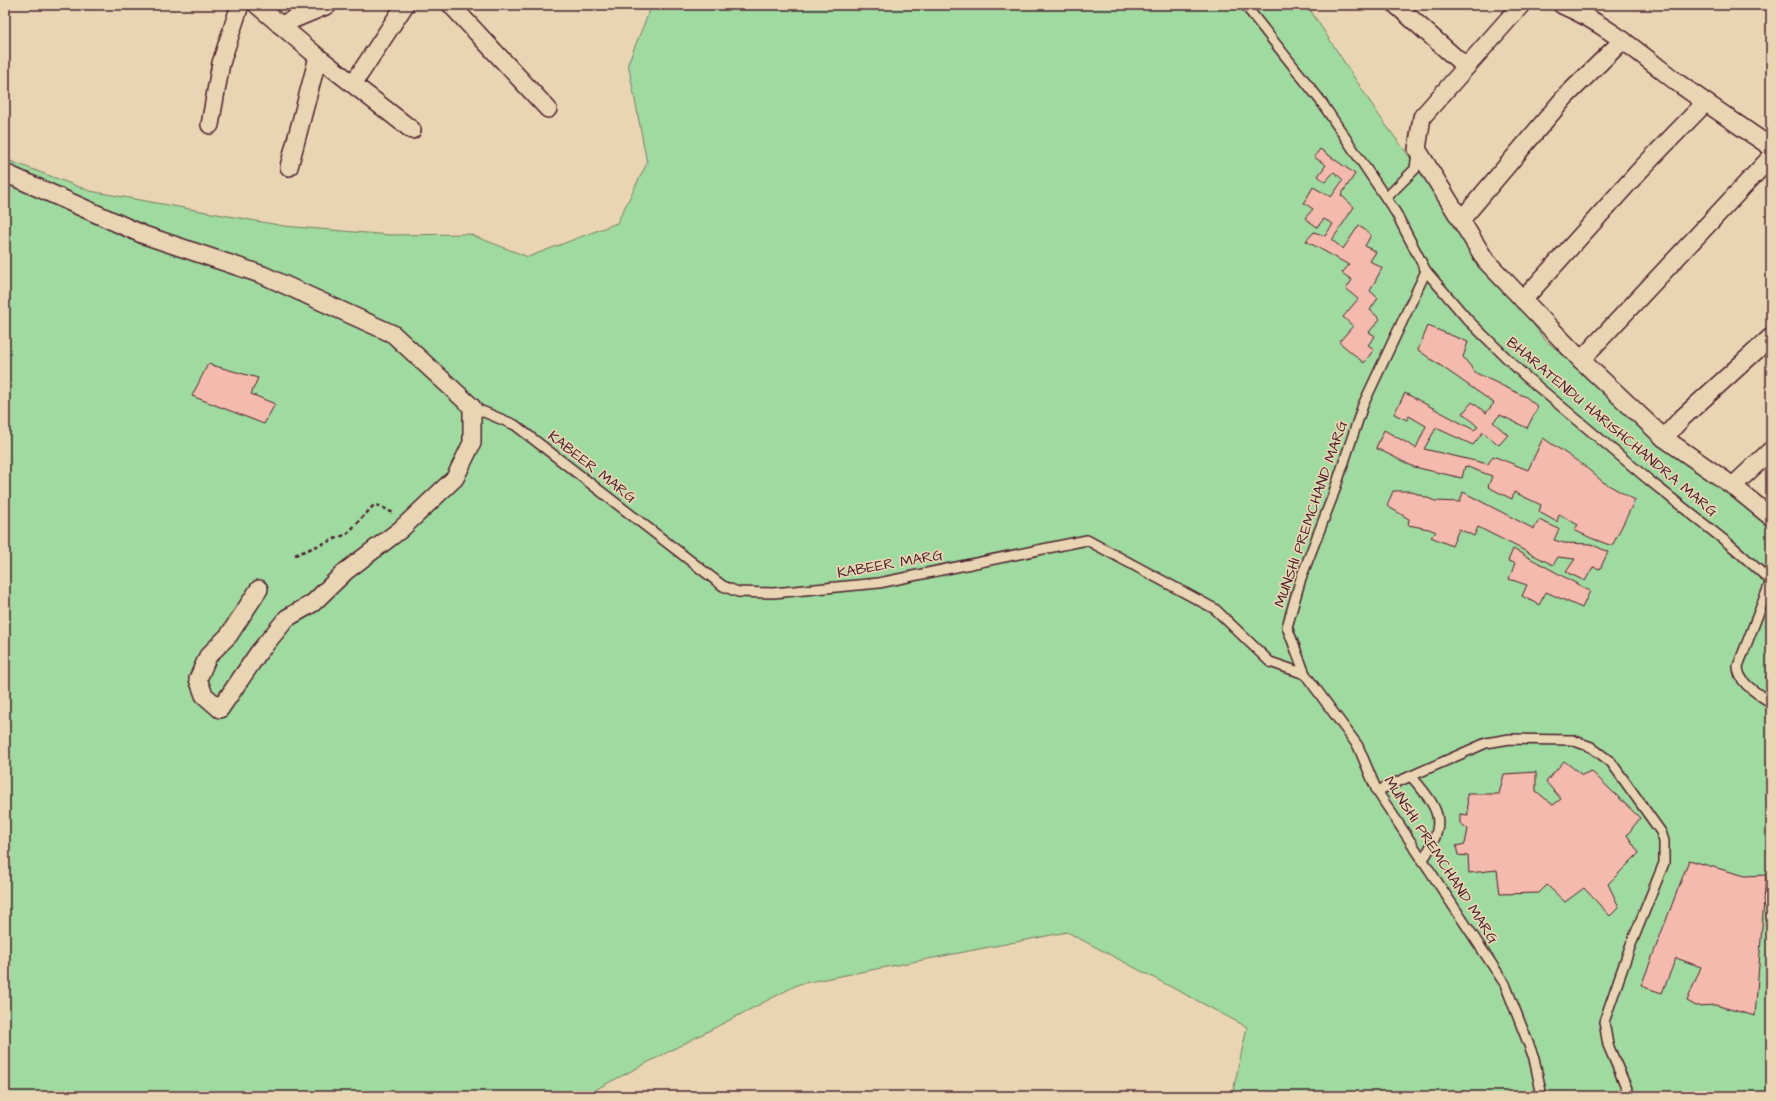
<svg xmlns="http://www.w3.org/2000/svg" width="1776" height="1101" viewBox="0 0 1776 1101" font-family="'Architects Daughter',sans-serif">
	<style>
		.green { fill: #9fdaa0; stroke: #747c66 }
		.building { fill: #f4baae; stroke: #4a1f2b }
		.lines { fill: none; stroke-linecap: round; stroke-linejoin: round }
		.service-casing { stroke: #4a1f2b; stroke-width: 12 }
		.minor-casing { stroke: #4a1f2b; stroke-width: 20 }
		.path { stroke: #4a1f2b; stroke-width: 2.5; stroke-dasharray: 4 3; stroke-linecap: butt }
		.service { stroke: #e9d5b3; stroke-width: 9 }
		.minor { stroke: #e9d5b3; stroke-width: 17 }
		.labels { text-anchor: middle; dominant-baseline: central; stroke-width: 3.5; stroke-linejoin: round; paint-order: stroke }
		.street-label { font-size: 15px; fill: #4a1f2b; stroke: #e9d5b3 }
	</style>
	<rect width="100%" height="100%" fill="#e9d5b3"/>
	<filter id="ink" filterUnits="userSpaceOnUse"><feTurbulence type="fractalNoise" baseFrequency=".025" numOctaves="2"/><feDisplacementMap in="SourceGraphic" scale="8" xChannelSelector="R" yChannelSelector="G"/><feConvolveMatrix kernelMatrix="1 2 1 2 8 2 1 2 1" color-interpolation-filters="sRGB"/></filter>
	<g filter="url(#ink)">
		<polygon class="green" points="652,5 1307,5 1380,117 1545,340 1771,526 1771,1096 1232,1096 1247,1027 1067,932 799,984 583,1096 5,1096 5,159 90,191 284,226 390,235 469,234 528,257 617,223 647,163 628,63"/>
		<g class="building">
			<polygon points="1320,149 1355,174 1341,195 1354,207 1332,240 1343,249 1359,225 1371,235 1365,246 1376,252 1370,261 1382,268 1370,291 1378,298 1370,310 1380,319 1369,332 1375,336 1368,345 1374,349 1364,363 1339,342 1353,326 1343,317 1358,299 1346,289 1352,280 1342,273 1349,265 1306,241 1314,232 1325,236 1333,224 1324,219 1317,227 1305,218 1313,209 1304,203 1313,187 1331,197 1343,180 1334,172 1325,182 1318,176 1326,165 1314,157"/>
			<polygon points="1428,326 1468,342 1463,357 1476,373 1526,397 1538,407 1527,428 1500,415 1493,422 1508,435 1499,445 1483,432 1473,445 1436,428 1424,449 1488,464 1493,456 1528,470 1543,438 1583,465 1603,482 1635,500 1612,546 1591,538 1574,530 1578,525 1559,514 1557,522 1539,512 1541,505 1514,492 1512,499 1488,487 1492,476 1465,466 1462,478 1414,467 1376,448 1384,430 1416,448 1426,426 1409,416 1407,420 1394,414 1405,393 1474,430 1478,427 1463,413 1472,402 1486,413 1494,403 1418,350"/>
			<polygon points="208,364 258,378 251,394 275,404 264,424 192,396"/>
			<polygon points="1393,491 1410,491 1435,501 1460,502 1463,492 1534,529 1539,520 1559,529 1554,540 1564,543 1591,544 1608,552 1600,569 1593,567 1585,581 1566,572 1575,559 1558,557 1553,565 1478,527 1474,536 1459,529 1452,546 1431,537 1436,532 1429,529 1408,525 1409,519 1387,506"/>
			<polygon points="1513,549 1590,591 1582,608 1546,592 1539,605 1522,596 1527,585 1509,579 1515,563 1508,561"/>
			<polygon points="1771,670 1771,682 1765,677"/>
			<polygon points="1564,761 1582,775 1591,771 1640,818 1627,835 1639,853 1608,884 1619,907 1610,916 1584,888 1565,902 1547,885 1539,893 1500,894 1497,870 1469,873 1468,856 1458,855 1456,846 1465,844 1468,829 1460,823 1460,814 1468,815 1467,794 1499,794 1504,774 1536,772 1536,791 1553,805 1561,799 1546,782"/>
			<polygon points="1689,860 1745,876 1766,875 1755,1016 1715,1005 1696,1006 1687,1001 1701,967 1676,958 1662,993 1641,986"/>
		</g>
		<g class="lines">
			<defs>
				<g id="service">
					<polyline points="1245,5 1320,100 1396,213 1426,271 1468,320 1524,375 1650,481 1734,548 1771,581"/>
					<polyline points="1386,198 1415,169 1417,151"/>
					<polyline points="1426,271 1363,405 1332,498 1301,578 1287,627 1305,674 1358,746 1377,791 1505,984 1534,1058 1542,1096"/>
					<polyline points="472,407 515,425 723,586 738,592 773,593 879,583 1087,540 1215,609 1270,662 1305,674"/>
					<path d="M1771,581L1738,666C1738,684 1758,693 1771,703"/>
					<path d="M1411,776C1439,809 1449,821 1422,861"/>
					<polyline points="1377,791 1486,743 1510,739 1572,740 1591,747 1611,762 1661,832 1664,841 1664,863 1630,947 1604,1022 1608,1045 1630,1096"/>
				</g>
				<g id="minor">
					<polyline points="257,5 318,57 412,130"/>
					<polyline points="451,5 548,109"/>
					<polyline points="1396,5 1466,67"/>
					<polyline points="1521,5 1422,117 1417,149 1486,261 1581,360 1664,438 1733,486"/>
					<path d="M1562,5C1605,23 1642,55 1678,83C1709,105 1740,126 1771,147"/>
					<polyline points="280,25 328,5"/>
					<polyline points="353,84 405,5"/>
					<polyline points="210,125 221,63 240,5"/>
					<polyline points="289,167 318,57"/>
					<polyline points="5,173 144,235 263,275 393,334 472,407 472,443 455,478 400,530 346,571 313,603 287,618 259,652 220,709 204,695 198,679 208,656 229,635 259,589"/>
					<polyline points="1461,220 1565,97 1623,40"/>
					<polyline points="1523,300 1642,168 1705,103"/>
					<polyline points="1581,360 1771,157"/>
					<polyline points="1664,438 1681,419 1771,337"/>
					<polyline points="1771,450 1733,486 1771,517"/>
				</g>
			</defs>
			<use href="#service" class="service-casing"/>
			<use href="#minor" class="minor-casing"/>
			<polyline class="path" points="295,555 347,534 374,505 380,506 395,514"/>
			<use href="#service" class="service"/>
			<use href="#minor" class="minor"/>
		</g>
	</g>
	<g class="labels">
		<g class="street-label">
			<text transform="translate(1612 427) rotate(40)">BHARATENDU HARISHCHANDRA MARG</text>
			<text transform="translate(592 467) rotate(38)">KABEER MARG</text>
			<text transform="translate(1311 514) rotate(-71)">MUNSHI PREMCHAND MARG</text>
			<text transform="translate(890 564) rotate(-10)">KABEER MARG</text>
			<text transform="translate(1441 860) rotate(57)">MUNSHI PREMCHAND MARG</text>
		</g>
	</g>
	<rect width="1776" height="1101" fill="none" stroke="#e9d5b3" stroke-width="20"/>
	<rect x="10" y="10" width="1756" height="1081" fill="none" stroke="#4a1f2b" stroke-width="1.5" filter="url(#ink)"/>
</svg>
